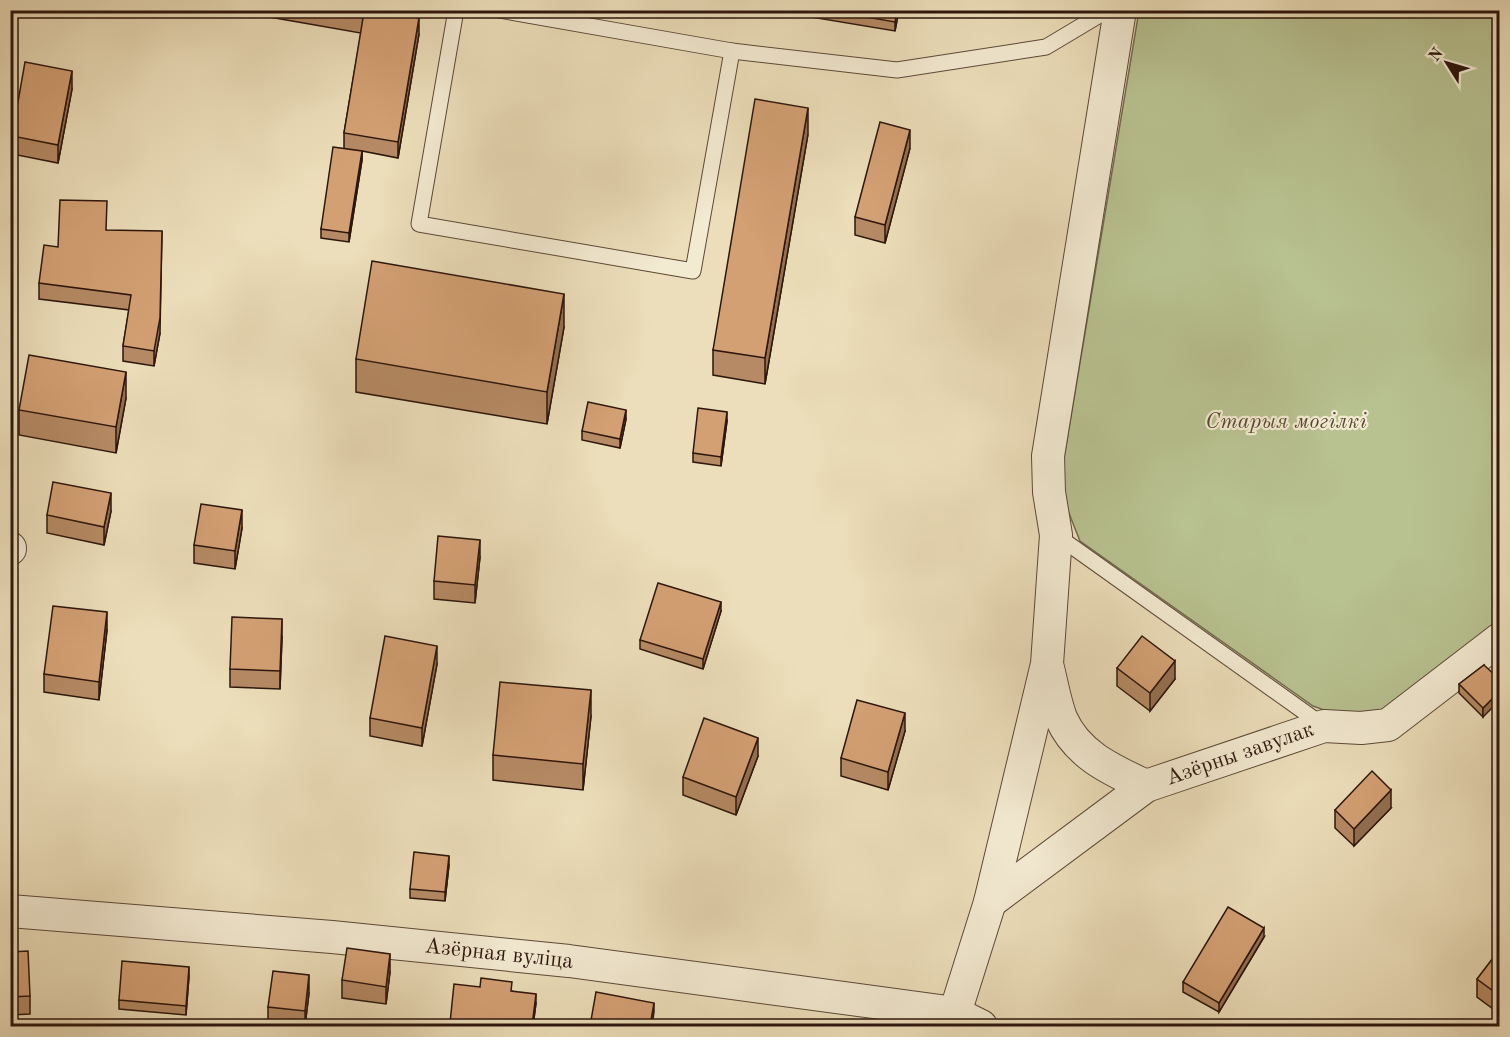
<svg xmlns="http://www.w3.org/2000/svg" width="1510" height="1037" viewBox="0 0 1510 1037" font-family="'Old Standard TT',serif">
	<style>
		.green { fill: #b8c190; stroke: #726c4e; stroke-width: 1.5 }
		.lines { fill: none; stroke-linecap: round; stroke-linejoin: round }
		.lane-casing { stroke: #5d4838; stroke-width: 17 }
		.street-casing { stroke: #5d4838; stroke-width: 34 }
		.lane { stroke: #f3ead2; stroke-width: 15 }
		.street { stroke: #f3ead2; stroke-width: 32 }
		.wall { fill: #b58a64; stroke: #2d160d; stroke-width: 1.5 }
		.shaded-wall { fill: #947051; stroke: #2d160d; stroke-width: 1.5 }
		.building { fill: #d3a074; stroke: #2d160d; stroke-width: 1.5 }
		.labels { text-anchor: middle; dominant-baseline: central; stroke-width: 4.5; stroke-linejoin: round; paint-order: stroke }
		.park-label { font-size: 22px; font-style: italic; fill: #574934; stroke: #f3ead2 }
		.street-label { font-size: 22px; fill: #2d160d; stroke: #f3ead2 }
	</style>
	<rect width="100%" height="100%" fill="#ecdeba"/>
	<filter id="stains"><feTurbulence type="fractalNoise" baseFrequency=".00333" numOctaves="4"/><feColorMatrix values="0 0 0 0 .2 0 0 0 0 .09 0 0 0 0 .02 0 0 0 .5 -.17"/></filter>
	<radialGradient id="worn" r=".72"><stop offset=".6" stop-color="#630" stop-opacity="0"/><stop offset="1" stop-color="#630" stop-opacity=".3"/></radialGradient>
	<polygon class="green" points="1139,11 1499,11 1499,625 1388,716 1351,720 1313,706 1080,541 1059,488"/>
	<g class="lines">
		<defs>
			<g id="lane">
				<polyline points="456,10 419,224 693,271 732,51 499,10"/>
				<polyline points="732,51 897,70 1046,47 1108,10"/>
				<polyline points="1056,535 1324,726"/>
			</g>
			<g id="street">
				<polyline points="10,548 10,549"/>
				<path d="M1048,668C1052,684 1055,702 1061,718C1077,755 1112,770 1146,786"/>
				<polyline points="990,902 1146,786 1324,726 1361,728 1388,725 1500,639"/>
				<polyline points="10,911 332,937 569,961 955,1013 981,1026"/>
				<polyline points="928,1026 955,1013 990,902 1047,664 1056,535 1049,492 1048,456 1120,10"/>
			</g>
		</defs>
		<use href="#lane" class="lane-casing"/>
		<use href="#street" class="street-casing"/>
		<use href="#lane" class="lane"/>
		<use href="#street" class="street"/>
	</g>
	<g class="wall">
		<polygon points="264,10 403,10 402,16 419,34 398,158 362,151 362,160 349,242 321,238 321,229 344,148 344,133 361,33 264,16"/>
		<polygon points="769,10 899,10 895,31"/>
		<polygon points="72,89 58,163 12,154 12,136"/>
		<polygon points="808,134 765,384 713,375 713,350"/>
		<polygon points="910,148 885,243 855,235 855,217"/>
		<polygon points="106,230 160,333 154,366 123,361 123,346 129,310 39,299 39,283"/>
		<polygon points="564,327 547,424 356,392 356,359"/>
		<polygon points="126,398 116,453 19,435 19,410"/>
		<polygon points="626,419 620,448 582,440 582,431"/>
		<polygon points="727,421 721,466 693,462 693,453"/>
		<polygon points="111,511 104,545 47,533 47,515"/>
		<polygon points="242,528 235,569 194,563 194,545"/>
		<polygon points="480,557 475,603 434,599 434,581"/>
		<polygon points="721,611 703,669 640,649 640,640"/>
		<polygon points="107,630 99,700 44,692 44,674"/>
		<polygon points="282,637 280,689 230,687 230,669"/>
		<polygon points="437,664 422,746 370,736 370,718"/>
		<polygon points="1484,665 1483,717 1459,693 1459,684"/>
		<polygon points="1117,668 1175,679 1150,711 1117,686"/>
		<polygon points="591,716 583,790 493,780 493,755"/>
		<polygon points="905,731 888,790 841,776 841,758"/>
		<polygon points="758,756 736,815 683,795 683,777"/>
		<polygon points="1391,808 1354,846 1335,828 1335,810"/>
		<polygon points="449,865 445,901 410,898 410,889"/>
		<polygon points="1264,937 1219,1012 1183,992 1183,982"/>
		<polygon points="1500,949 1500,1014 1477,997 1477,979"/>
		<polygon points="10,952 30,996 30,1014 10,1015"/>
		<polygon points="390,972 386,1004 342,998 342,980"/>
		<polygon points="189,976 186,1015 119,1009 119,1000"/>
		<polygon points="512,991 536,1003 533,1026 450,1026 450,1023"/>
		<polygon points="309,993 305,1026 281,1026 268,1025 268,1007"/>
	</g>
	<g class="shaded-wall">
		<polygon points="897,10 899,10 895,31 895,22"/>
		<polygon points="419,18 419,34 398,158 398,142"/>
		<polygon points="72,71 72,89 58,163 58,145"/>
		<polygon points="808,108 808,134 765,384 765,358"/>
		<polygon points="910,130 910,148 885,243 885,225"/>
		<polygon points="362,151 362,160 349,242 349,233"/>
		<polygon points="162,231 160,333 154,366 154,351"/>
		<polygon points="564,294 564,327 547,424 547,392"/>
		<polygon points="126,372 126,398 116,453 116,427"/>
		<polygon points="626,410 626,419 620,448 620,439"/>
		<polygon points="727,412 727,421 721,466 721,457"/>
		<polygon points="111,493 111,511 104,545 104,527"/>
		<polygon points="242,510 242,528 235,569 235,551"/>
		<polygon points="480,540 480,557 475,603 475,585"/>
		<polygon points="721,602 721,611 703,669 703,659"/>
		<polygon points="107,612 107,630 99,700 99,682"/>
		<polygon points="282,619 282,637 280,689 280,671"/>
		<polygon points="437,646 437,664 422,746 422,728"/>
		<polygon points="1175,661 1175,679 1150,711 1150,693"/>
		<polygon points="591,690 591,716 583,790 583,764"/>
		<polygon points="1500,691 1500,700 1483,717 1483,708"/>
		<polygon points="905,713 905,731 888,790 888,772"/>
		<polygon points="758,738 758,756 736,815 736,797"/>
		<polygon points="1391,790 1391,808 1354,846 1354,829"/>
		<polygon points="449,856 449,865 445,901 445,892"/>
		<polygon points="1264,928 1264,937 1219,1012 1219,1003"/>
		<polygon points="390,954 390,972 386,1004 386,987"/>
		<polygon points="189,967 189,976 186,1015 186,1006"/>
		<polygon points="309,975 309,993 305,1026 305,1011"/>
		<polygon points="536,994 536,1003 533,1026 532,1026"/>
		<polygon points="654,1003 654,1012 652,1026 650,1026"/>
	</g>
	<g class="building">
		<polygon points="322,10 400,10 400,15 419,18 398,142 344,133 363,18"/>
		<polygon points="825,10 897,10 895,22"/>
		<polygon points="25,62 72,71 58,145 12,136"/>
		<polygon points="755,99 808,108 765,358 713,350"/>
		<polygon points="880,122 910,130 885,225 855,217"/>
		<polygon points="333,147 362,151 349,233 321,229"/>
		<polygon points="60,200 107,201 106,230 162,231 160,318 154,351 123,346 131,295 39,283 44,245 58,247"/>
		<polygon points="372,261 564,294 547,392 356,359"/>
		<polygon points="29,355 126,372 116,427 19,410"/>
		<polygon points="588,402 626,410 620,439 582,431"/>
		<polygon points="698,408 727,412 721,457 693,453"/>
		<polygon points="53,482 111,493 104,527 47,515"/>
		<polygon points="201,504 242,510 235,551 194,545"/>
		<polygon points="438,536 480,540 475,585 434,581"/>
		<polygon points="658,583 721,602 703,659 640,640"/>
		<polygon points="53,606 107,612 99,682 44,674"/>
		<polygon points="232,617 282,619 280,671 230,669"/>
		<polygon points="385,636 437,646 422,728 370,718"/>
		<polygon points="1142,636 1175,661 1150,693 1117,668"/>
		<polygon points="1484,665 1500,680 1500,691 1483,708 1459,684"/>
		<polygon points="500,682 591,690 583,764 493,755"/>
		<polygon points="857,700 905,713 888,772 841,758"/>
		<polygon points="704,718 758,738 736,797 683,777"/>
		<polygon points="1372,771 1391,790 1354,829 1335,810"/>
		<polygon points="414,852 449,856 445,892 410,889"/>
		<polygon points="1228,907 1264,928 1219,1003 1183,982"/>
		<polygon points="347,948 390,954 386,987 342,980"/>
		<polygon points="1500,949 1500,996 1477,979"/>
		<polygon points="28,951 30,996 10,997 10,952"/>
		<polygon points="122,961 189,967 186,1006 119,1000"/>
		<polygon points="273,971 309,975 305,1011 268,1007"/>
		<polygon points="481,978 512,982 511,991 536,994 532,1026 472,1026 450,1023 454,984 480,987"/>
		<polygon points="596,992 654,1003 650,1026 590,1026"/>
	</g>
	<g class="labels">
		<g class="park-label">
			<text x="1286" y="422">Старыя могілкі</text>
		</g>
		<g class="street-label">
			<text transform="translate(1240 754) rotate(-19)">Азёрны завулак</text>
			<text transform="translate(499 954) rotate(6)">Азёрная вуліца</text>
		</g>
	</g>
	<rect width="1510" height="1037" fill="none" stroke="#ecdeba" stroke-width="36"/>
	<rect x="12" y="12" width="1486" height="1013" fill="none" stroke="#2d160d" stroke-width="3"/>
	<rect x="18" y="18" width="1474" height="1001" fill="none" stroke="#2d160d" stroke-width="1.5"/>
	<g transform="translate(1447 63) rotate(307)" stroke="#f3ead2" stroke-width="4.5" paint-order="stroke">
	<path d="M0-4.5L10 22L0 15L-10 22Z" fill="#2d160d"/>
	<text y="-9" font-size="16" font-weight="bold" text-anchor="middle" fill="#2d160d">N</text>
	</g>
	<rect width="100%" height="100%" filter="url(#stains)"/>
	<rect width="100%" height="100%" fill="url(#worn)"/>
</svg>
